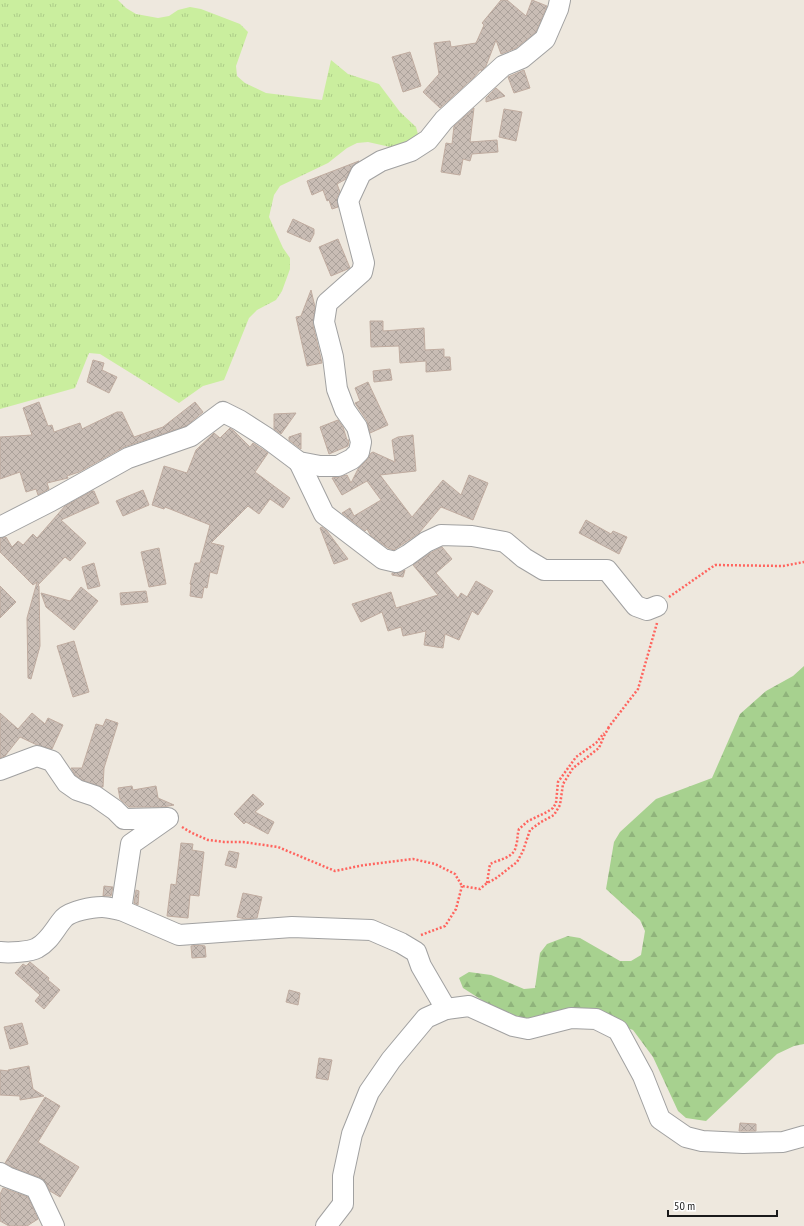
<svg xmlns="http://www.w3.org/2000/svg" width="804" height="1226" viewBox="0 0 804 1226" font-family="'PT Sans Narrow',sans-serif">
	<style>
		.grass { fill: url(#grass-tufts) }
		.forest { fill: url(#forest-firs) }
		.building { fill: url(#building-cross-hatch); stroke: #c0aca0 }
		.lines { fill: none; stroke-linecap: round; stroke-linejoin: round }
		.minor-casing { stroke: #a1a1a1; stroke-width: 22 }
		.path { stroke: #ff645e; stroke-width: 2.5; stroke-dasharray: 2 2; stroke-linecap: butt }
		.minor { stroke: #fff; stroke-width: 20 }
	</style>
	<defs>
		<pattern id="grass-tufts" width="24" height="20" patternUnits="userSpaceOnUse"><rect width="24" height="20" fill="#caee9e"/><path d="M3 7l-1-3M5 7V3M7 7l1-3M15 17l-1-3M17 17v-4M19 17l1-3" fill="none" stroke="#adcc88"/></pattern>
		<pattern id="forest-firs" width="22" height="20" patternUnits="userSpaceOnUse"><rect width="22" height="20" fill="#a7d18f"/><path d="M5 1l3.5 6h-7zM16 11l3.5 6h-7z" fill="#8fb37b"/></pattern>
		<pattern id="building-cross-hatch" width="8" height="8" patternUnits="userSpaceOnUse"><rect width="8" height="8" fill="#c9bdb5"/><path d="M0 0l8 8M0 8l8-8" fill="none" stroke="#aca29b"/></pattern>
	</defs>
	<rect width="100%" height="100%" fill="#eee8de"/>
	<polygon class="grass" points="0,0 118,0 126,8 136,14 158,18 169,16 178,10 190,7 201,9 240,24 248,32 236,66 237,76 245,83 266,93 322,100 331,60 348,74 379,84 400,112 416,127 419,138 399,149 368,142 357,143 347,148 328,163 280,186 274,195 269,217 283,248 290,258 290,269 282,291 276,300 257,310 249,318 224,380 203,386 179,403 100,354 89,353 75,388 0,409"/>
	<polygon class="forest" points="804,666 804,1044 794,1046 777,1054 706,1121 686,1118 678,1111 653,1057 633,1030 584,1012 518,1023 463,988 459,978 469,972 491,975 524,989 535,988 540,953 547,944 568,936 580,938 620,961 631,961 641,955 645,931 640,920 606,889 614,842 620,832 656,799 712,778 740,714 766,691 793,676"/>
	<g class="building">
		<polygon points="501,0 507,0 526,16 532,0 547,6 536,32 516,48 501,54 496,40 486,66 481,71 481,69 474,77 440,108 423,92 439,74 434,43 450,41 451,47 476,43 484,25 482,23"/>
		<polygon points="410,52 421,86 403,92 392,57"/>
		<polygon points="524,70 530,88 514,93 508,77"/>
		<polygon points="496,88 505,96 486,102 486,98"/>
		<polygon points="474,108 470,142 497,140 498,152 472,154 470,161 463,159 460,175 441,172 446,143 452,144 454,126"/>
		<polygon points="504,109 522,112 516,141 499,137"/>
		<polygon points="359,161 351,168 346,179 337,184 340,192 337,197 338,207 332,209 329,200 327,201 323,190 312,195 307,181"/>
		<polygon points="293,219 314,229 314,234 310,242 287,232"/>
		<polygon points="338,239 350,268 331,276 319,247"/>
		<polygon points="311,290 315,307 313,325 322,363 307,366 296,317 301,316"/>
		<polygon points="370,321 383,321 383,331 424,328 425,350 444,349 444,357 450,357 451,370 426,372 426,361 400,363 399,346 371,347"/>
		<polygon points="93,360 104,363 102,370 117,377 109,393 87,382"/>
		<polygon points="390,369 392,380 374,382 373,371"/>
		<polygon points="368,382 388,425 370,433 367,421 355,403 360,401 355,388"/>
		<polygon points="39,402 48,426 52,425 54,432 80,423 82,429 117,412 122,412 134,437 163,427 195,402 203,412 186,426 124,447 79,472 67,476 68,478 47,483 49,489 38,495 36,489 26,492 20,472 0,479 0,437 32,435 23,408"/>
		<polygon points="296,413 281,434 274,429 274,414"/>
		<polygon points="338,420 343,427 347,440 349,440 348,446 329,454 320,427"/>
		<polygon points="230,428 234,431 250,447 253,443 268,453 255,472 290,498 283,508 270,499 259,514 248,506 211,543 224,546 217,574 210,572 207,588 204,587 202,598 190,596 191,585 190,584 195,563 200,563 210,525 165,507 164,509 152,505 164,466 187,473 196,450 214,433 220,438"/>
		<polygon points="301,433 301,449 289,440 289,437"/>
		<polygon points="413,435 416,471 380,475 412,517 443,480 461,495 469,475 488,483 473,520 441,507 419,533 394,550 388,548 371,536 367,529 365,531 342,513 350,508 354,516 381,500 367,481 342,495 332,478 338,477 347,475 351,483 358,469 367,460 371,453 373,452 395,462 392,440 398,437"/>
		<polygon points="143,490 149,505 123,516 116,501"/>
		<polygon points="92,491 94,491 99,503 61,520 86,543 70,561 65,557 38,585 39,586 40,646 31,679 28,678 27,618 37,582 33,585 0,552 0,538 6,537 12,547 18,541 23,545 33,534 37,538 65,506"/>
		<polygon points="586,520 611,534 613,531 627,537 619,554 579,533"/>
		<polygon points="322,527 327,531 348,559 334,564 320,528"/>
		<polygon points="442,547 452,559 436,573 458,598 461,593 467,597 476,581 493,591 478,615 472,611 459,640 445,634 443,648 424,645 426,631 403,636 401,627 388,631 382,612 361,622 352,604 391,592 396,608 438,595 413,565 432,552"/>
		<polygon points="159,548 166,584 149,587 141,552"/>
		<polygon points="94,563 100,586 88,589 82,567"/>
		<polygon points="405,570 403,577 392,575 392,573 401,572"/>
		<polygon points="0,586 16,602 0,618"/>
		<polygon points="81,587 98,601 74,630 46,607 41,593 70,601"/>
		<polygon points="146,591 148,602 121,605 120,593"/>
		<polygon points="74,641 89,692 73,697 57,646"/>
		<polygon points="0,713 18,729 32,713 45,724 48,718 63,725 52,749 37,745 20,737 5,756 0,758"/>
		<polygon points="106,719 118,723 104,768 103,787 102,787 82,780 75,775 71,768 82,768 96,724 103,726"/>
		<polygon points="132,786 133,790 156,786 158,798 174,805 163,807 129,807 120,799 118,788"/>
		<polygon points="253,794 264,804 255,812 274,822 268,834 246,822 244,824 234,814"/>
		<polygon points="181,843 193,844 192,850 204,852 199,896 190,895 188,918 167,916 171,884 176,885"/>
		<polygon points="229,851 239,853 236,868 225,865"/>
		<polygon points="104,886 113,887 111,896 103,896"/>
		<polygon points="136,890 139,891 138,905 134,903"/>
		<polygon points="243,893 262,897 257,918 245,919 237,917"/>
		<polygon points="198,945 205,946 206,957 192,958 191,946"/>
		<polygon points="30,962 49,978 48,980 60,990 44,1009 35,1001 40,995 15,973 23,964 26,966"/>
		<polygon points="289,990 300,993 298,1005 286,1002"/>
		<polygon points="22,1023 28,1044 10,1049 4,1027"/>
		<polygon points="319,1058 332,1060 328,1080 316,1078"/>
		<polygon points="29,1066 33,1089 44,1096 20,1100 20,1096 0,1095 0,1070 9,1071 8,1070"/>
		<polygon points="45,1097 60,1106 38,1142 79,1167 60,1197 50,1191 46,1183 41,1178 12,1167 5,1163"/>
		<polygon points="740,1123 756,1124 756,1131 739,1131"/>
		<polygon points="3,1188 28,1197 38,1219 27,1226 9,1226 0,1221 0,1194"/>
	</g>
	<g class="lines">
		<defs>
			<g id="minor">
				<polyline points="299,462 324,514 383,559 396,562 408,555 426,542 441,535 472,536 505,542 524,558 544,570 607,570 636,606 647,610 657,606"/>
				<polyline points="0,527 51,501 128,458 191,436 223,412 239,420 267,438 299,462 320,466 338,466 352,459 359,452 361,442 357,427 345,410 337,389 333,357 324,322 327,303 362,272 364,263 348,201 361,173 381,161 411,151 428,140 444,120 503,66 522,58 545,39 558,9 560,0"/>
				<polyline points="0,770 37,756 52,761 67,783 77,790 95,796 115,810 124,819 168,818 131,844 121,910 179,935 292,927 371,930 401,943 416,952 421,966 446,1009"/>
				<path d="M0,952C9,953 30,952 37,948C50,941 55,928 64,918C71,911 92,907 102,907C108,907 115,909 121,910"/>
				<polyline points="0,1173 7,1177 36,1188 54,1226"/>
				<polyline points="326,1226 343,1204 343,1176 352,1134 369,1092 391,1060 426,1018 446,1009 469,1006 513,1026 528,1029 571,1018 596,1019 618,1030 643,1076 660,1119 686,1137 702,1141 743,1143 783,1142 804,1136"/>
			</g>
		</defs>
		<use href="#minor" class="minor-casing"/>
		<g class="path">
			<polyline points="669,597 715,565 783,566 804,562"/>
			<polyline points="608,728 638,689 657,623"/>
			<polyline points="182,827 192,833 208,840 224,842 243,842 278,847 335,871 364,865 413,859 435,864 455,874 462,886 480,889 487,883 495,879 517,862 523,851 530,830 541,822 554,815 560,805 563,784 573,768 599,748 604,736 609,727"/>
			<path d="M487,883L490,864C500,859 514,858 516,846C518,840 517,835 519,829L528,821L547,812L553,808L556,803L558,782L576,757L596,743L604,733"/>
			<polyline points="421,935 445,926 456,909 462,886"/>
		</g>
		<use href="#minor" class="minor"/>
	</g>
	<path d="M668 1210v6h109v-6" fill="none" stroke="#1a1a1a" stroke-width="2"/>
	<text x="674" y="1210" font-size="12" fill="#1a1a1a" stroke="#ffffff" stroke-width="3" paint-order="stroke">50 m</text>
</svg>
